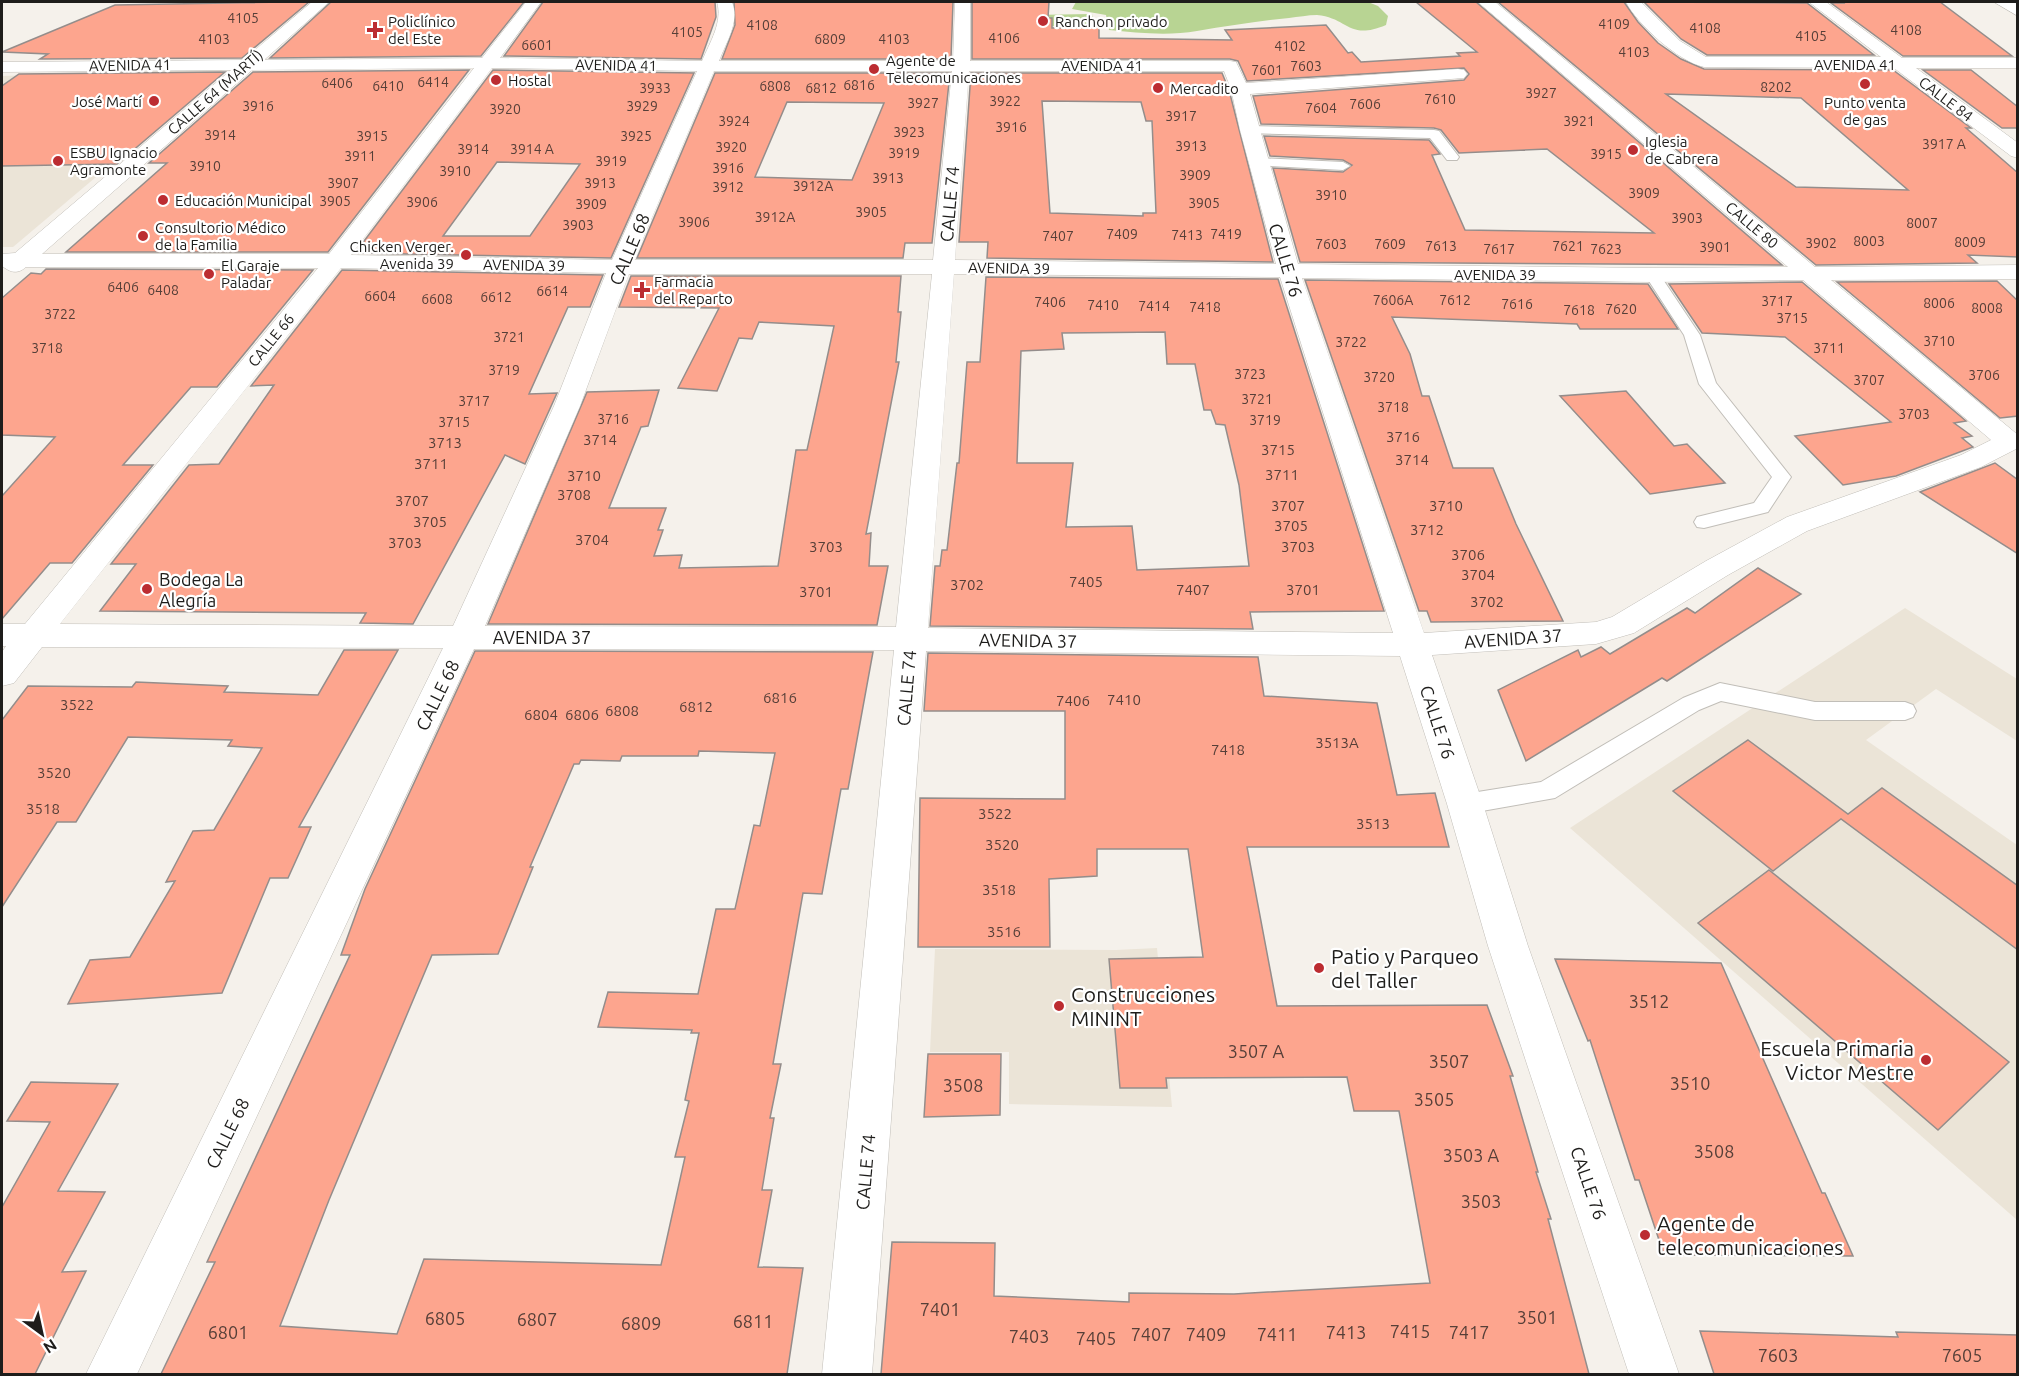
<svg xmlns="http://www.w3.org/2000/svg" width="2019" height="1376" viewBox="0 0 2019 1376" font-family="Ubuntu,sans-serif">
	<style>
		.built { fill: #ebe4d7 }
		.green { fill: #b8d493 }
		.building { fill: #fda58e; stroke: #948d8b; stroke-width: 1.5; fill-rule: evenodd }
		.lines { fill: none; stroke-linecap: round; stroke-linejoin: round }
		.lane-casing { stroke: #c1beb8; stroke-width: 2 }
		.street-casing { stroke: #c1beb8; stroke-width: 1 }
		.lane { fill: #fff; fill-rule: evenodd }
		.street { fill: #fff; fill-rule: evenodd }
		.poi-dot { fill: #bc2c31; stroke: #fff; stroke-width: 2 }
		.labels { text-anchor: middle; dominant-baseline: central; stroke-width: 4.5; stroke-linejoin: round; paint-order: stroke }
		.far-number-label { font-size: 14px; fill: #563f38 }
		.far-poi-label { font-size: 15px; fill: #1e1d1b; stroke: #fff; text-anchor: start }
		.far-street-label { font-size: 15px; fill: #1e1d1b; stroke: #fff }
		.number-label { font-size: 15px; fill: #563f38 }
		.street-label { font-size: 18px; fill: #1e1d1b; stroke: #fff }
		.poi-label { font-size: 18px; fill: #1e1d1b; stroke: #fff; text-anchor: start }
		.near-number-label { font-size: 18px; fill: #563f38 }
		.near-poi-label { font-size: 21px; fill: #1e1d1b; stroke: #fff; text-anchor: start }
	</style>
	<rect width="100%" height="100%" fill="#f5f1eb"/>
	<g class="built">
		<polygon points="224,69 13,247 2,247 2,76"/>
		<polygon points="1905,608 2017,679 2017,741 1936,689 1866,740 2017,845 2017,1220 1570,828"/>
		<polygon points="1157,948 1172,1107 1009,1104 1009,1052 930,1052 935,949 1116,950"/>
	</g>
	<g class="green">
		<path d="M1076,2H1368L1378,6L1388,16L1386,25C1348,41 1349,18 1317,15C1308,15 1298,17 1289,18C1258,21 1228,26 1197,31C1169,36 1137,33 1109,30L1106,15L1072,9Z"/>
		<polygon points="1092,14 1094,25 1029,27 1029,15"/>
	</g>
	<g class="building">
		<polygon points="285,2 309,2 242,58 40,59 48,54 2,52 115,5"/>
		<polygon points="331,2 524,2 481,56 270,58"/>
		<polygon points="543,2 715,2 716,17 701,59 504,56"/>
		<polygon points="734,2 953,2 951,59 722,59 735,25"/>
		<polygon points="972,2 1049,2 1048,18 1052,18 1052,28 1099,27 1099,38 1232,40 1225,30 1326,25 1348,53 1352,52 1361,62 1460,56 1457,53 1477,52 1416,2 1476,2 1782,265 1300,262 1273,168 1343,172 1352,165 1343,160 1270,156 1264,136 1429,140 1440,154 1432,155 1465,230 1654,233 1547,149 1459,153 1441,130 1434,128 1261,124 1253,96 1464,80 1469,74 1464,68 1247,81 1238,61 1230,59 972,59"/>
		<path d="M1498,2H1624L1638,22L1658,43L1681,59L1704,69L1893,70L1971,128H1966L2018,173V257L1968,255L1977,263L1816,265ZM1666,94L1801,98L1908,190L1796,187Z"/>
		<polygon points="1644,2 1807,3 1874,55 1707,55 1681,39"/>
		<polygon points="1843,2 1940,2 2012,56 1903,56 1831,3 1845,3"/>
		<polygon points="469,70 328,252 66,252 167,163 149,163 253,72"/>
		<path d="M493,70L694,73L611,258L355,253ZM497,162L580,164L530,236H443Z"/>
		<polygon points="1923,70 1971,70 2018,107 2018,128 2002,128"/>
		<polygon points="225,72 117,164 2,166 2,86 19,74"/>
		<path d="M715,73H950L932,243H905L903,258H637ZM787,102L884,103L852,180L755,177Z"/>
		<path d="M971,73H1222L1229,90L1273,262L987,258L988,242H959ZM1042,101L1141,102L1146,121H1152L1156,213H1143V216L1050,213Z"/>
		<polygon points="46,269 313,270 217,387 191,387 123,465 153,465 72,563 50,563 2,619 2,496 55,437 2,435 2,298 31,273 41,274"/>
		<polygon points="342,270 603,275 590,307 568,307 529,394 557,393 525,464 505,455 413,624 360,623 366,613 100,611 136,564 111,564 189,465 219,464 274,385 251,386"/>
		<polygon points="631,276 901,276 898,312 901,312 896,362 899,362 866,534 871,533 869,566 888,566 877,625 488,624 587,392 659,390 648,426 641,427 609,508 666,508 658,530 663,530 654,556 682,555 679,568 778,566 796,450 807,450 834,326 759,322 752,339 739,338 717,391 678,388 719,308 619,307"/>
		<path d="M986,277L1278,279L1384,611L1250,612L1253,629L930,626L935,566H940L942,550H947L957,463H959L967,362H980ZM1165,332L1167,364H1195L1204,410H1211L1216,424L1225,425L1239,485L1249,566L1137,570L1132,526L1066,527L1073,463H1017L1021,351L1064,349L1062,333Z"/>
		<polygon points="1305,280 1648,284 1678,329 1580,329 1577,324 1392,317 1410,354 1422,396 1429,396 1453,468 1493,468 1516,524 1563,621 1431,622 1427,611 1419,611"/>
		<polygon points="1997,281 2018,301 2018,416 2000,418 1837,282"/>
		<polygon points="1802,282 1966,421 1954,423 1972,436 1962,438 1973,447 1896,476 1843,485 1795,436 1891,422 1785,337 1702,333 1669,284"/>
		<polygon points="1626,391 1674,446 1687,444 1725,483 1650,494 1560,396"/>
		<polygon points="1995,463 2018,480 2018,554 1920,492"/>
		<polygon points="1758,568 1801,594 1667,681 1662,678 1526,761 1498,690 1578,650 1581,657 1601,647 1610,654 1687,608 1695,613"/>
		<polygon points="344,650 398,650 299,827 311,827 288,878 270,878 222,993 68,1004 90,960 130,957 175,881 166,882 193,831 214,830 262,748 228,746 232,740 128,737 76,822 57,822 2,907 2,720 28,686 132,687 136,682 228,686 224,692 318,695"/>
		<path d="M475,651L873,652L848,789H841L822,894L803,893L773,1064H781L770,1118H774L762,1190H772L758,1267L803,1268L787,1374H161L215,1262H207L350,955H341L365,889ZM699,751L775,753L760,826L754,825L735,909H716L698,994L608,992L598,1027L692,1030L691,1033H699L685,1100L689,1101L675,1157H685L661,1265L424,1259L397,1334L280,1326L329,1200L432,955L498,954L533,867H530L574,764H579L581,760L620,761L622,756H698Z"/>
		<polygon points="928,653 1258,657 1264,696 1377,703 1397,795 1435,793 1449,847 1247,847 1277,1006 1487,1005 1513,1076 1510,1076 1538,1172 1536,1172 1551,1219 1548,1219 1589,1374 881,1374 892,1242 995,1243 994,1296 1129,1302 1129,1293 1234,1294 1430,1283 1399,1111 1354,1111 1347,1077 1166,1078 1167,1088 1120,1088 1109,959 1203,957 1188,849 1097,849 1097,876 1049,879 1050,947 918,947 920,798 1065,799 1065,711 924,711"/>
		<polygon points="1748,740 1848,814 1882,788 2018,886 2018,950 1841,819 1773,871 1673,791"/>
		<polygon points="1769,870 2009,1062 1938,1130 1698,923"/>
		<polygon points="1555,959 1721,963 1822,1193 1825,1193 1853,1256 1664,1255 1639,1180 1635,1180 1590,1040 1588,1041"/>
		<polygon points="928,1054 1001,1054 1000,1115 924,1117"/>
		<polygon points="31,1082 118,1084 58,1191 105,1192 62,1272 86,1271 35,1374 2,1374 2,1207 50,1122 7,1121"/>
		<polygon points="1700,1331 1898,1337 1896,1332 2018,1335 2018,1374 1714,1374"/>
	</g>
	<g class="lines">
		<defs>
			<g id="lane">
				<polygon points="1249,126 1434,130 1439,131 1459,157 1457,160 1447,160 1430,138 1244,133 1243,130"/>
				<polygon points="1258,158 1343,162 1350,166 1343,170 1253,165 1251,162"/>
				<polygon points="1653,270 1658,272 1700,335 1716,383 1791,477 1768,512 1704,528 1697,527 1694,522 1697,517 1754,503 1772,477 1699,384 1684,335 1645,275"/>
				<polygon points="1720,683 1815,702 1905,702 1913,705 1916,711 1913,717 1905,720 1815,720 1721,701 1699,710 1555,798 1465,814 1456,811 1453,804 1456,797 1465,794 1541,782 1683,698"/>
			</g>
			<g id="street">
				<path d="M312,2H329L264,60L482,58L526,2H541L500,58L702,61C710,42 723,22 717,2H732C740,22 726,42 719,61H953L955,2H970V61H1230L1236,62L1246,83L1458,69L1464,70L1467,74L1464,78L1250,94L1298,264L1653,268L1788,267L1478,2H1495L1815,267L2018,265V279L1831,280L2018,435V448L1981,467L1807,531L1728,575L1634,633L1596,644L1432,655L1483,804L1528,946L1679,1374H1629L1488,946L1447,804L1400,656L926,651L872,1374H822L894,650L474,649L137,1374H86L443,648L42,647L14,683L2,686V652L6,646H2V624H25L318,268L26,267C17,275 10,272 2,266V254L15,253L231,70L2,72V62L243,60ZM474,68L329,254H42L252,70ZM492,68L697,71L612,260L351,255ZM714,71H952L933,260H634ZM969,71H1224L1231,89L1240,130L1276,264L955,260ZM341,268L606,273L554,406L453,626L60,624ZM629,274H932L896,627L485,626L580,406ZM954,274L1280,277L1393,633L928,628ZM1302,278L1653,282L1803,280L1991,440L1961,455L1787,517L1706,561L1612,617L1596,622L1424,633Z"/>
				<path d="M1626,2H1641L1680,41L1706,57H1881L1809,2H1826L1902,58H2018V68H1916L2018,143V158L2011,156L1894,68L1704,67C1678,61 1638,25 1626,2Z"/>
				<polygon points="1994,2 2012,2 2018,4 2018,16"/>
			</g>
		</defs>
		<use href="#lane" class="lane-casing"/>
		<use href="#street" class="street-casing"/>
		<use href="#lane" class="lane"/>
		<use href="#street" class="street"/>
	</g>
	<g class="poi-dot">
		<circle cx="1043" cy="21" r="6"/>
		<path d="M372 21h6v6h6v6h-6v6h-6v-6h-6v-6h6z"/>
		<circle cx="874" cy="69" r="6"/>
		<circle cx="496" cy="80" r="6"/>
		<circle cx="1865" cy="84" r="6"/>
		<circle cx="1158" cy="88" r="6"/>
		<circle cx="154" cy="101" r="6"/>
		<circle cx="1633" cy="150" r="6"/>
		<circle cx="58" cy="161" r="6"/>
		<circle cx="163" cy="200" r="6"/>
		<circle cx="143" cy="236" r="6"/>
		<circle cx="466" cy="255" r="6"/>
		<circle cx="209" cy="274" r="6"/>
		<path d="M639 281h6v6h6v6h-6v6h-6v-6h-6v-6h6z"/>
		<circle cx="147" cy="589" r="6"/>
		<circle cx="1319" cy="968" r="6"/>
		<circle cx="1059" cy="1006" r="6"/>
		<circle cx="1926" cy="1060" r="6"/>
		<circle cx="1645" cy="1235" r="6"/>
	</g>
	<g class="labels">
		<g class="far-number-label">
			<text x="243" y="18">4105</text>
			<text x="1614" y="24">4109</text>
			<text x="762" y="25">4108</text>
			<text x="1705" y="28">4108</text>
			<text x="1906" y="30">4108</text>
			<text x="687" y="32">4105</text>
			<text x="1811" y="36">4105</text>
			<text x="1004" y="38">4106</text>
			<text x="214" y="39">4103</text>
			<text x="830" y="39">6809</text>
			<text x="894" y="39">4103</text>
			<text x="537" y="45">6601</text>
			<text x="1290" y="46">4102</text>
			<text x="1634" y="52">4103</text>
			<text x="1306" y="66">7603</text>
			<text x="1267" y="70">7601</text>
			<text x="433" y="82">6414</text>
			<text x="337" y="83">6406</text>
			<text x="859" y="85">6816</text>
			<text x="388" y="86">6410</text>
			<text x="775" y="86">6808</text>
			<text x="1776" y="87">8202</text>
			<text x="655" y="88">3933</text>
			<text x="821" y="88">6812</text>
			<text x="1541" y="93">3927</text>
			<text x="1440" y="99">7610</text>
			<text x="1005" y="101">3922</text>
			<text x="923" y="103">3927</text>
			<text x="1365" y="104">7606</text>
			<text x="258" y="106">3916</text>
			<text x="642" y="106">3929</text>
			<text x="1321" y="108">7604</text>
			<text x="505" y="109">3920</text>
			<text x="1181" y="116">3917</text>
			<text x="734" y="121">3924</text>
			<text x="1579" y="121">3921</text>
			<text x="1011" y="127">3916</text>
			<text x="909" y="132">3923</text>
			<text x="220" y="135">3914</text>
			<text x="372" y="136">3915</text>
			<text x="636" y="136">3925</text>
			<text x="1944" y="144">3917 A</text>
			<text x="1191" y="146">3913</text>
			<text x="731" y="147">3920</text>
			<text x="473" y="149">3914</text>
			<text x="532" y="149">3914 A</text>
			<text x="904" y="153">3919</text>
			<text x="1606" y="154">3915</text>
			<text x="360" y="156">3911</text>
			<text x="611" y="161">3919</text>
			<text x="205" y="166">3910</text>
			<text x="728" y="168">3916</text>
			<text x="455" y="171">3910</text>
			<text x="1195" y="175">3909</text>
			<text x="888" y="178">3913</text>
			<text x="343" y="183">3907</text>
			<text x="600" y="183">3913</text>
			<text x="813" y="186">3912A</text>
			<text x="728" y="187">3912</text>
			<text x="1644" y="193">3909</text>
			<text x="1331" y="195">3910</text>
			<text x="335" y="201">3905</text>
			<text x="422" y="202">3906</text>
			<text x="1204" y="203">3905</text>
			<text x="591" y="204">3909</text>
			<text x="871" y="212">3905</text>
			<text x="775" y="217">3912A</text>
			<text x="1687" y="218">3903</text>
			<text x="694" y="222">3906</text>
			<text x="1922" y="223">8007</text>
			<text x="578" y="225">3903</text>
			<text x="1122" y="234">7409</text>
			<text x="1226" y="234">7419</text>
			<text x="1187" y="235">7413</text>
			<text x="1058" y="236">7407</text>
			<text x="1869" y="241">8003</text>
			<text x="1970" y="242">8009</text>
			<text x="1821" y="243">3902</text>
			<text x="1331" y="244">7603</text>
			<text x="1390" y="244">7609</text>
			<text x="1441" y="246">7613</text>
			<text x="1568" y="246">7621</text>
			<text x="1715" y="247">3901</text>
			<text x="1499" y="249">7617</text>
			<text x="1606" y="249">7623</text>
			<text x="123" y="287">6406</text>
			<text x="163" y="290">6408</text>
			<text x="552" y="291">6614</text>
			<text x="380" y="296">6604</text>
			<text x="496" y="297">6612</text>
			<text x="437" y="299">6608</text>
			<text x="1393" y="300">7606A</text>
			<text x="1455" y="300">7612</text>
			<text x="1777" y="301">3717</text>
			<text x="1050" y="302">7406</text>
			<text x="1939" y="303">8006</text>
			<text x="1517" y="304">7616</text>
			<text x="1103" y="305">7410</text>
			<text x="1154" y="306">7414</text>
			<text x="1205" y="307">7418</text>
			<text x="1987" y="308">8008</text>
			<text x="1621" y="309">7620</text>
			<text x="1579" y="310">7618</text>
			<text x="60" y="314">3722</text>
			<text x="1792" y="318">3715</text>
			<text x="509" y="337">3721</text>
			<text x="1939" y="341">3710</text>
			<text x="1351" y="342">3722</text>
			<text x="47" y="348">3718</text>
			<text x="1829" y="348">3711</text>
			<text x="504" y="370">3719</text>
			<text x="1250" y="374">3723</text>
			<text x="1984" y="375">3706</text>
			<text x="1379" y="377">3720</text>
			<text x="1869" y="380">3707</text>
			<text x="1257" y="399">3721</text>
			<text x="474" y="401">3717</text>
			<text x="1393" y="407">3718</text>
			<text x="1914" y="414">3703</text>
			<text x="613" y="419">3716</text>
			<text x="1265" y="420">3719</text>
			<text x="454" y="422">3715</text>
		</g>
		<g class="far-poi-label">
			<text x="388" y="21">Policlínico<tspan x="388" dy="17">del Este</tspan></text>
			<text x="1055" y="21">Ranchon privado</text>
			<text x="886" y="60">Agente de<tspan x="886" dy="17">Telecomunicaciones</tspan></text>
			<text x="508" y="80">Hostal</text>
			<text x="1170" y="88">Mercadito</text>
			<text x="142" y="101" text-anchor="end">José Martí</text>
			<text x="1865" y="102" text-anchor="middle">Punto venta<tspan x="1865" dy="17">de gas</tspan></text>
			<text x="1645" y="141">Iglesia<tspan x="1645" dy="17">de Cabrera</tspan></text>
			<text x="70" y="152">ESBU Ignacio<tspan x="70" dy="17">Agramonte</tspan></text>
			<text x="175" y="200">Educación Municipal</text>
			<text x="155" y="227">Consultorio Médico<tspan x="155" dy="17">de la Familia</tspan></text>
			<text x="454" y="246" text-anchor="end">Chicken Verger.<tspan x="454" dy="17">Avenida 39</tspan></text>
			<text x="221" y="265">El Garaje<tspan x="221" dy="17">Paladar</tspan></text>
			<text x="654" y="281">Farmacia<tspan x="654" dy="17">del Reparto</tspan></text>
		</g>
		<g class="far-street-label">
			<text x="1855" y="64">AVENIDA 41</text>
			<text transform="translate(130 65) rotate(-1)">AVENIDA 41</text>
			<text transform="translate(616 65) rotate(1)">AVENIDA 41</text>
			<text x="1102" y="65">AVENIDA 41</text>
			<text transform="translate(215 92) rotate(-41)">CALLE 64 (MARTÍ)</text>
			<text transform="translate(1946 99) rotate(37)">CALLE 84</text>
			<text transform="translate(1752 225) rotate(40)">CALLE 80</text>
			<text transform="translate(524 265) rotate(1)">AVENIDA 39</text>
			<text transform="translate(1009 268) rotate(1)">AVENIDA 39</text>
			<text x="1495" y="274">AVENIDA 39</text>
			<text transform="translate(271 340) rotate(-51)">CALLE 66</text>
		</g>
		<g class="number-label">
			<text x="1403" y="436">3716</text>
			<text x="600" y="439">3714</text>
			<text x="445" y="442">3713</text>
			<text x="1278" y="449">3715</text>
			<text x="1412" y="459">3714</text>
			<text x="431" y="463">3711</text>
			<text x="1282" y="474">3711</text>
			<text x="584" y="475">3710</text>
			<text x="574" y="494">3708</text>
			<text x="412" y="500">3707</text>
			<text x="1288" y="505">3707</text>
			<text x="1446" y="505">3710</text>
			<text x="430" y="521">3705</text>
			<text x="1291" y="525">3705</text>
			<text x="1427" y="529">3712</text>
			<text x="592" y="539">3704</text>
			<text x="405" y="542">3703</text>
			<text x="826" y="546">3703</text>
			<text x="1298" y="546">3703</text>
			<text x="1468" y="554">3706</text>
			<text x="1478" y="574">3704</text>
			<text x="1086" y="581">7405</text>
			<text x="967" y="584">3702</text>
			<text x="1193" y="589">7407</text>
			<text x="1303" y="589">3701</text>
			<text x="816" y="591">3701</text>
			<text x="1487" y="601">3702</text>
			<text x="780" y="697">6816</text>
			<text x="1124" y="699">7410</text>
			<text x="1073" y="700">7406</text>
			<text x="77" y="704">3522</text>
			<text x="696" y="706">6812</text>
			<text x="622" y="710">6808</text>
			<text x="541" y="714">6804</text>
			<text x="582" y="714">6806</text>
			<text x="1337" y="742">3513A</text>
			<text x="1228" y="749">7418</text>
			<text x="54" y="772">3520</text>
			<text x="43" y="808">3518</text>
			<text x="995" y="813">3522</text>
			<text x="1373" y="823">3513</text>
			<text x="1002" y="844">3520</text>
			<text x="999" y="889">3518</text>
			<text x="1004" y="931">3516</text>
		</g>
		<g class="street-label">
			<text transform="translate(949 204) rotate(-85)">CALLE 74</text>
			<text transform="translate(629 249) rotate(-67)">CALLE 68</text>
			<text transform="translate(1286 260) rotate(73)">CALLE 76</text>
			<text x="542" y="637">AVENIDA 37</text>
			<text transform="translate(1513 638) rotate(-4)">AVENIDA 37</text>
			<text transform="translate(1028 640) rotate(1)">AVENIDA 37</text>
			<text transform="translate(906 688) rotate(-85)">CALLE 74</text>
			<text transform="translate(437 695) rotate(-64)">CALLE 68</text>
			<text transform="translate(1438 722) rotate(72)">CALLE 76</text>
			<text transform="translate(227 1133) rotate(-64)">CALLE 68</text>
			<text transform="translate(865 1172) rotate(-85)">CALLE 74</text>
			<text transform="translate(1589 1183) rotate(71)">CALLE 76</text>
		</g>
		<g class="poi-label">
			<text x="159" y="579">Bodega La<tspan x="159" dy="21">Alegría</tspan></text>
		</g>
		<g class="near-number-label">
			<text x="1649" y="1001">3512</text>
			<text x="1256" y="1051">3507 A</text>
			<text x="1449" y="1061">3507</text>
			<text x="1690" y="1083">3510</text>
			<text x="963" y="1085">3508</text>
			<text x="1434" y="1099">3505</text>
			<text x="1714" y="1151">3508</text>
			<text x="1471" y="1155">3503 A</text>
			<text x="1481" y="1201">3503</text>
			<text x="940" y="1309">7401</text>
			<text x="1537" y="1317">3501</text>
			<text x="445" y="1318">6805</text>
			<text x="537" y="1319">6807</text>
			<text x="753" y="1321">6811</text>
			<text x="641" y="1323">6809</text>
			<text x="1410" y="1331">7415</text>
			<text x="228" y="1332">6801</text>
			<text x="1346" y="1332">7413</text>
			<text x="1469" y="1332">7417</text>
			<text x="1151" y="1334">7407</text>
			<text x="1206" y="1334">7409</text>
			<text x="1277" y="1334">7411</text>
			<text x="1029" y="1336">7403</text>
			<text x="1096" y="1338">7405</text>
			<text x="1778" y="1355">7603</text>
			<text x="1962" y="1355">7605</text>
		</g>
		<g class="near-poi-label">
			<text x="1331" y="956">Patio y Parqueo<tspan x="1331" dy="24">del Taller</tspan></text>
			<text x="1071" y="994">Construcciones<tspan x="1071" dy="24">MININT</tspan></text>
			<text x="1914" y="1048" text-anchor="end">Escuela Primaria<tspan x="1914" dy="24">Victor Mestre</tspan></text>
			<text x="1657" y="1223">Agente de<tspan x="1657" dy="24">telecomunicaciones</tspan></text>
		</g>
	</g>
	<rect width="2019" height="1376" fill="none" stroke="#1e1d1b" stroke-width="6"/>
	<g transform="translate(42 1334) rotate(147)" stroke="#ffffff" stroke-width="4.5" paint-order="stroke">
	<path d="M0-4.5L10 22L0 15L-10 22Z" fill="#1e1d1b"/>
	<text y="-9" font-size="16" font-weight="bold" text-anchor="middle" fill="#1e1d1b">N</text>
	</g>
</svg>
